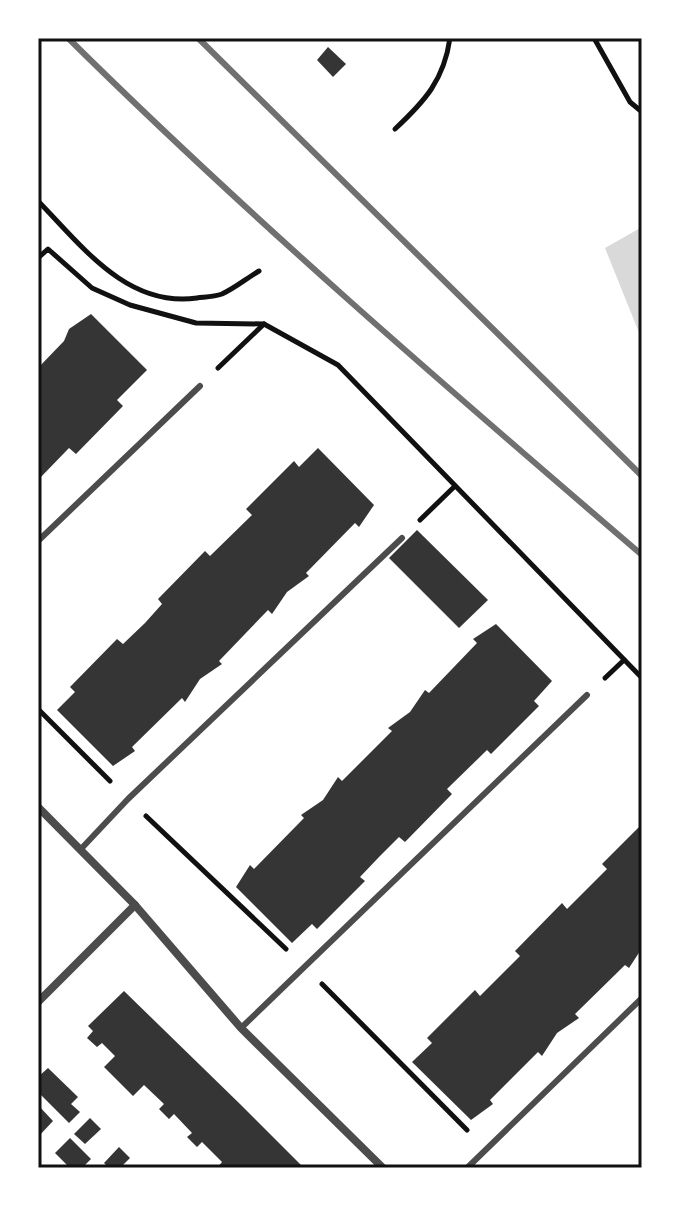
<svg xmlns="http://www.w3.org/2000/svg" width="680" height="1206" viewBox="0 0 680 1206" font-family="Karla,sans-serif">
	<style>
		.water { fill: #d9d9d9 }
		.building { fill: #353535 }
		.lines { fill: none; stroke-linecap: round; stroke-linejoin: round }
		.path { stroke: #111; stroke-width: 5 }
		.service { stroke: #4c4c4c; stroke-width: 6 }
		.minor { stroke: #4c4c4c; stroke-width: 8 }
		.rail { stroke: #707070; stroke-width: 6 }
		.neatline { fill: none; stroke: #111; stroke-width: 3 }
	</style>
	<rect width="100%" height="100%" fill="#fff"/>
	<polygon class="water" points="642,227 642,340 605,248"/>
	<g class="building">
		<polygon points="328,47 346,64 333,77 317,60"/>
		<polygon points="91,314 147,370 117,400 123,406 76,454 69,448 38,480 38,368 64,341 69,329"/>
		<polygon points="318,448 374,505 359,527 355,523 306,573 309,576 287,592 272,614 268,610 219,661 222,664 200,679 185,702 182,698 132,747 135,751 113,766 57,710 75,692 70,687 117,639 123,644 145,623 162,604 158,599 205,551 210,556 252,515 246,509 294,461 299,467"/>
		<polygon points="417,530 488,600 459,628 389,558"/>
		<polygon points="496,624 552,681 534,701 539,706 491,754 487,750 447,789 452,794 405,842 399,837 379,857 360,877 365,881 317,929 312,924 292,943 236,887 250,865 254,869 304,818 301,815 323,800 338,777 342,781 392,731 388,728 410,712 425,690 429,693 477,643 473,639"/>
		<polygon points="642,824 642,948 629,968 625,965 575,1014 579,1018 557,1033 542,1056 538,1052 490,1100 493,1104 471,1120 412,1062 432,1043 427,1038 475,990 480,996 520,956 515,951 562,903 567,909 607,869 602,864"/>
		<polygon points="124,991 240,1104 304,1168 217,1168 222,1162 202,1142 197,1147 187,1137 192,1133 174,1114 169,1119 159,1109 164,1104 144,1085 133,1096 104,1067 115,1056 102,1043 97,1047 87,1038 93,1031 88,1026"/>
		<polygon points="48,1068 78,1097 71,1104 80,1112 69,1123 38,1092 38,1077"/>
		<polygon points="38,1105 53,1121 38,1137"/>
		<polygon points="90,1118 101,1129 85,1144 74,1134"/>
		<polygon points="70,1138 91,1159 82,1168 70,1168 55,1153"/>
		<polygon points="119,1147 130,1158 120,1168 109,1168 104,1163"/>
	</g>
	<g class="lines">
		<g class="path">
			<polyline points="594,38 630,102 642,112"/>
			<path d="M395,129C425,101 444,80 450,38"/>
			<path d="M38,201C82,246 127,308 197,298C205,297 214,297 222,294C235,288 247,278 259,271"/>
			<polyline points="38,258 48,249 92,288 130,305 196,323 264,324 338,365 642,678"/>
			<polyline points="218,368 264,324"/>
			<polyline points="420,520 455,486"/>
			<polyline points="605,678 624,660"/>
			<polyline points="38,709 110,781"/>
			<polyline points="146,816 286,949"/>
			<polyline points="322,984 467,1130"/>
		</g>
		<g class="service">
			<polyline points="38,541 200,386"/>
			<polyline points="80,850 128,799 402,538"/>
			<polyline points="241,1028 587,695"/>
			<polyline points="467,1168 642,998"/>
		</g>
		<g class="minor">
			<polyline points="38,807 135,905 241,1028 383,1168"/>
			<polyline points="38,1002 135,905"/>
		</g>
		<g class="rail">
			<path d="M68,38C251,219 446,387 642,555"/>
			<polyline points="198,38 642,476"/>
		</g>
	</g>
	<rect width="680" height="1206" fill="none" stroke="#ffffff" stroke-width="80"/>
	<rect x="40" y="40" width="600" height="1126" class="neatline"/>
</svg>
